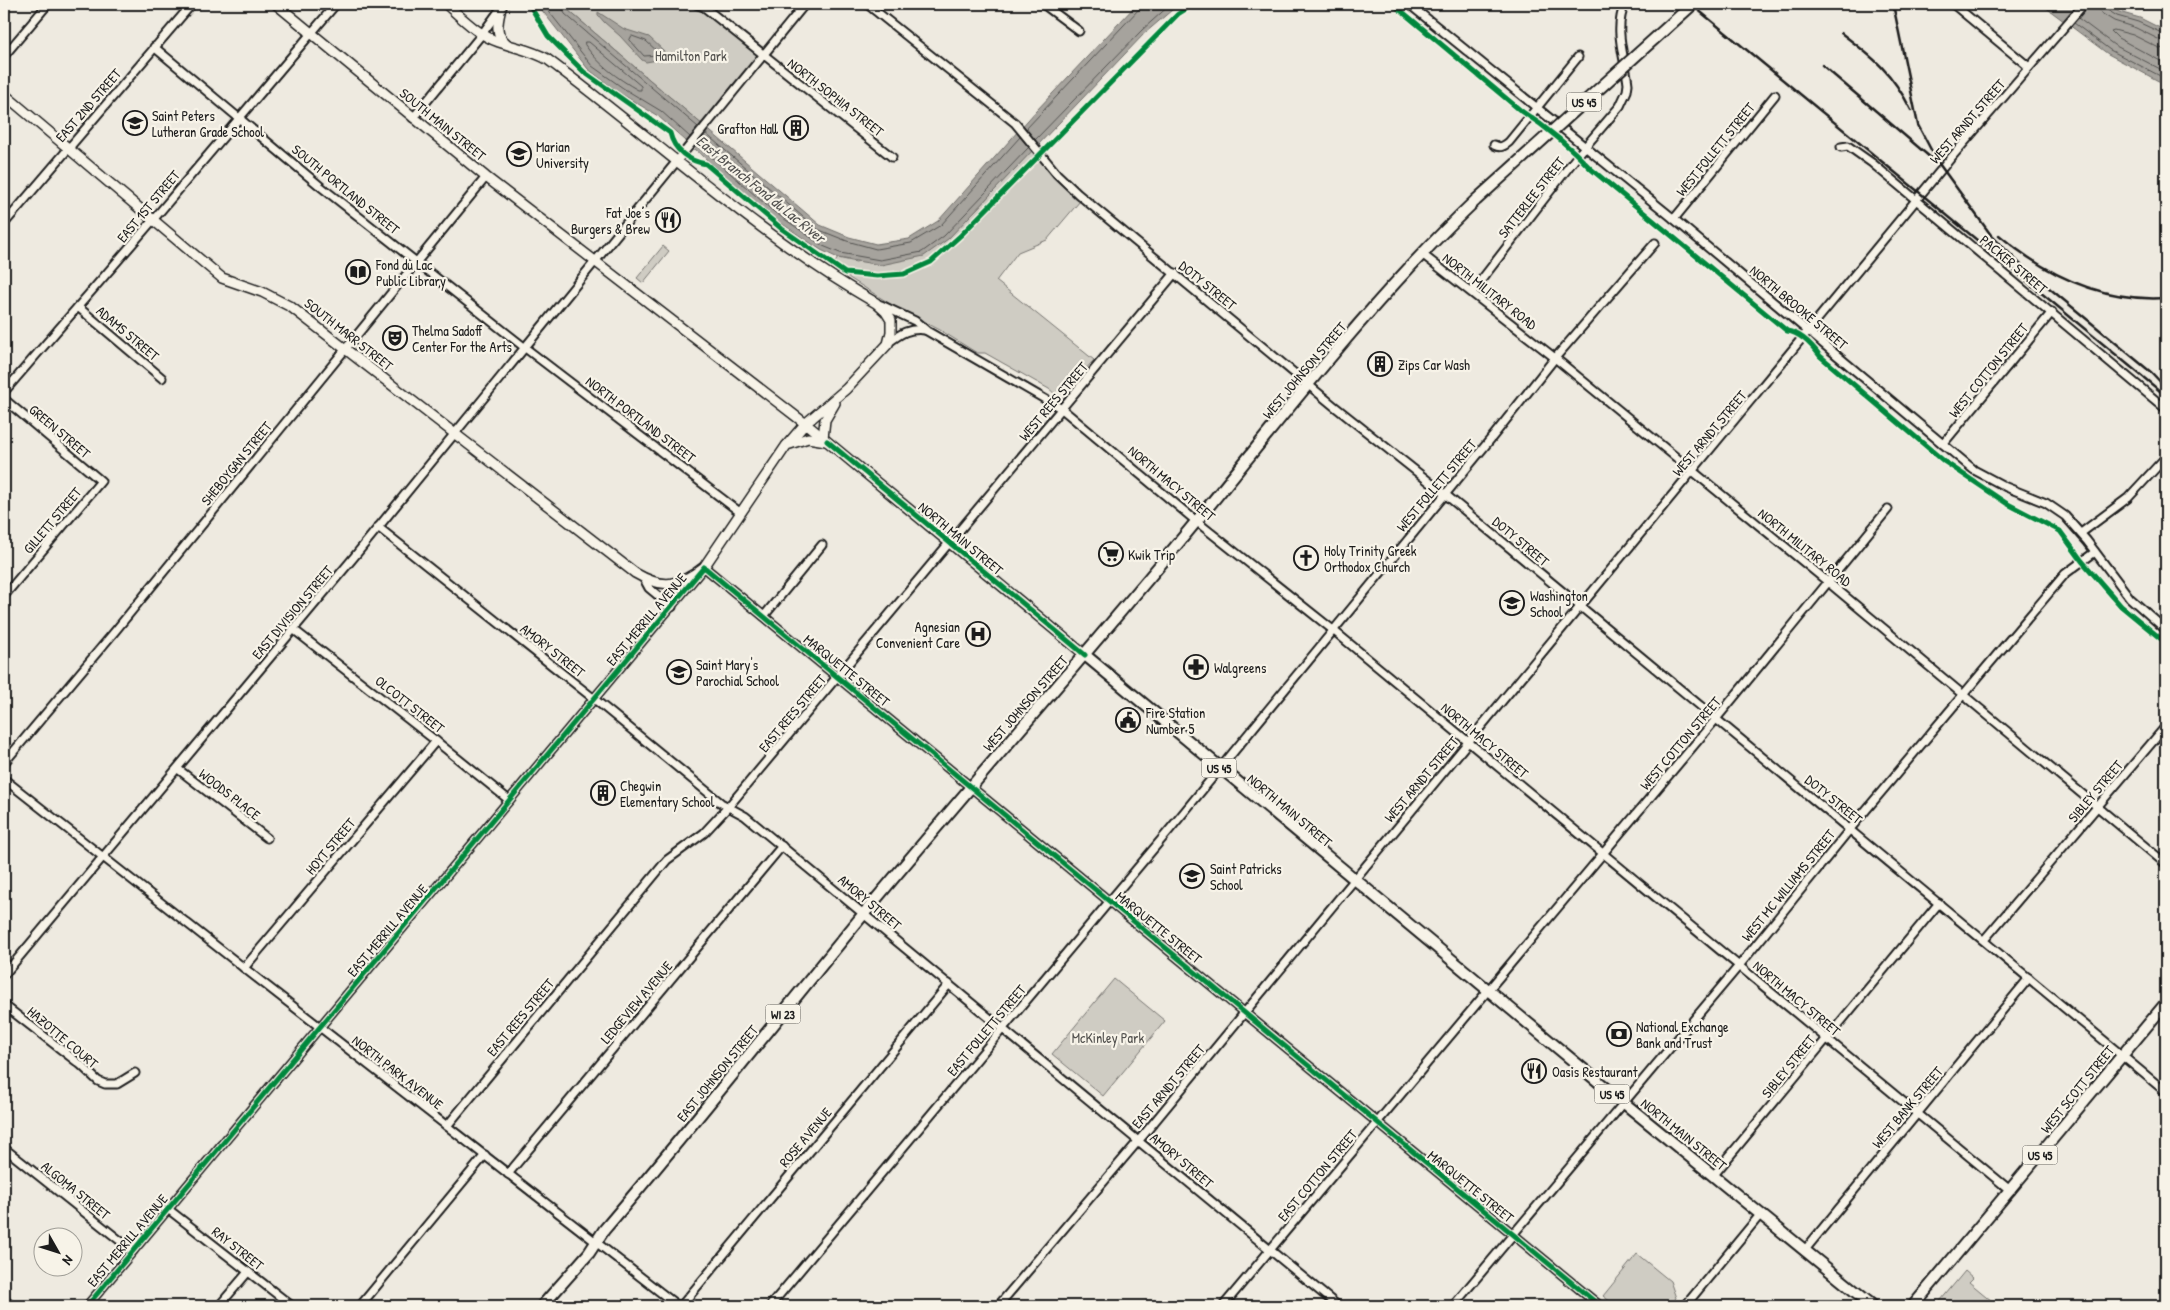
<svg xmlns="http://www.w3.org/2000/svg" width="2170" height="1310" viewBox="0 0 2170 1310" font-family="'Patrick Hand',sans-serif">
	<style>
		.green { fill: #cfccc3; stroke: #767470 }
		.water { fill: #a6a39d; stroke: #6f6d69 }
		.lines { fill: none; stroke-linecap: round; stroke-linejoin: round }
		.shore { stroke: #535250; stroke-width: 1 }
		.street-casing { stroke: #1c1c1c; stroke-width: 11 }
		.secondary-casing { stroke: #1c1c1c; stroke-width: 12 }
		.primary-casing { stroke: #1c1c1c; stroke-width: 14 }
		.street { stroke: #f7f3e8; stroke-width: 7 }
		.secondary { stroke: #f7f3e8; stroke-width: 9 }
		.primary { stroke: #f7f3e8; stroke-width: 10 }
		.rail { stroke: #1c1c1c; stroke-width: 2.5 }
		.primary-bridge-casing { stroke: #1c1c1c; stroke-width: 14; stroke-linecap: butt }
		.primary-bridge { stroke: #f7f3e8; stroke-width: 10 }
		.cycleway-casing { stroke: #f7f3e8; stroke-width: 8 }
		.cycleway { stroke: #00873e; stroke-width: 5 }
		.labels { text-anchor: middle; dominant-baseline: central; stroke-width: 4.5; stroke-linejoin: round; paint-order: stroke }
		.shield { fill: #f7f3e8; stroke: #5e5c59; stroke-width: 1 }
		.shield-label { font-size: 12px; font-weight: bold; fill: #1c1c1c }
		.park-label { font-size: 14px; fill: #52514e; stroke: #f7f3e8 }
		.street-label { font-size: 14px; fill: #1c1c1c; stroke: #f7f3e8 }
		.poi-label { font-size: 14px; fill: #1c1c1c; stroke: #f7f3e8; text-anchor: start }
		.water-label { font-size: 15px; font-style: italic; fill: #535250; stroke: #f7f3e8 }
	</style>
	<rect width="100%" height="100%" fill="#eeeae0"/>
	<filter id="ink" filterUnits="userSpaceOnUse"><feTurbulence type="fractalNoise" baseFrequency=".02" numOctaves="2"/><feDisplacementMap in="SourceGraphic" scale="10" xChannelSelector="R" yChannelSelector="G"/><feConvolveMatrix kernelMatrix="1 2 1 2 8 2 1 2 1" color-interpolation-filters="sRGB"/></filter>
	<g filter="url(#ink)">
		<g class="green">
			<polygon points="564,4 696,4 764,56 705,127 568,10"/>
			<path d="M1035,147L1054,178L1080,201L1047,240L1018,252L996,281L1094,360L1068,388L1067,394C1059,401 1056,394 1049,389L985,353H977L940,330L892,305L832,267L838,258L856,262L974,212Z"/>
			<polygon points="663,246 669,251 643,283 637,278"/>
			<polygon points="1114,979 1165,1021 1103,1096 1052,1054"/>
			<polygon points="1637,1254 1670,1281 1676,1298 1669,1306 1616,1306 1603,1296"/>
			<polygon points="1965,1271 1973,1278 1969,1282 1998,1306 1936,1306"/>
		</g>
		<g class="water">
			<polygon points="537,4 564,4 568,10 820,225 849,237 876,244 909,239 938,221 1036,111 1137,4 1179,4 1145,33 948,239 924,256 881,265 838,258 821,250 769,215 658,116 620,93 588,69"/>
			<polygon points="2041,4 2106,4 2119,12 2140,18 2166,31 2166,85 2108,54"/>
			<polygon points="598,12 624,29 649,37 664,51 663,59 646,62 642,60 620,36 604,22 598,15"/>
		</g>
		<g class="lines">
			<g class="shore">
				<polyline points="543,4 592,66 623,88 661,111 690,137"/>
				<polyline points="560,4 565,14 698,127"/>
				<polyline points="2098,4 2101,13 2114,21 2136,28 2160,40 2166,41"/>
				<polyline points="2105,4 2106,9 2117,16 2138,22 2166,35"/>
				<polyline points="2078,18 2114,45 2166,72"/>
				<polyline points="2074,23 2110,50 2166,79"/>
				<polygon points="632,36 646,41 658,52 658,55 644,56 630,40"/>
				<path d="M585,42H589L641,86V90H638C617,78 599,65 585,45Z"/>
				<polyline points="2166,49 2159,48 2133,35 2114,30 2111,31 2118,38 2166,64"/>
				<polyline points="1026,129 1139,9 1141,4"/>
				<polyline points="705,133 817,229 847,241 876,249 911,243 941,225 1020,137"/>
				<polyline points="1035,140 1142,30 1171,4"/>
				<polyline points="697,144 773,211 823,246 840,253 880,260 922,252 944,236 1029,147"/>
			</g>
			<defs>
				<g id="street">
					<polyline points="696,4 704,7 892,157"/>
					<polyline points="867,4 1015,123 1057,174 1078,194 1334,406 1446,495 2166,1092"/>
					<polyline points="1043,4 1079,31"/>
					<polyline points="1409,4 1674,219 1974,470 2006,487 2046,503 2065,516 2087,541 2130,598 2166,630"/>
					<polyline points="1953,4 2029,67"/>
					<polyline points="154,47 320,186 524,347 741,513"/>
					<polyline points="4,56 48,4"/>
					<polyline points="413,118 482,34 504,4"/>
					<path d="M1494,145C1500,148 1503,147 1509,142L1578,57"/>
					<polyline points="1841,147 1848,146 1872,163 2166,409"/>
					<polyline points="1674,219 1775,95"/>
					<polyline points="4,224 192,4"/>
					<polyline points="1422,254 1555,358 1828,582 2166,864"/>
					<path d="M1472,292L1578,155L1620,106L1627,91L1628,84C1625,57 1613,30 1625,4"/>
					<polyline points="881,305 915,321 927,331 1062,409 1196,521 1333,630 2011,1191"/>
					<polyline points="78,307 162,378"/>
					<path d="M888,343C901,333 909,328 925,330"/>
					<polyline points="4,392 153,220 336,4"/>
					<polyline points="4,399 101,481 4,596"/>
					<polyline points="1943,444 2052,312"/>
					<polyline points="378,527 593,698 721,803 745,816 1338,1306"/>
					<polyline points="2081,533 2128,498 2166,457"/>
					<polyline points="643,577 649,588 672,607"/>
					<polyline points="764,616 822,545"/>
					<polyline points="293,629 436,741 509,800"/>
					<polyline points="4,763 116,630 486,177"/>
					<polyline points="178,769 267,838"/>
					<polyline points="4,779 244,968 678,1306"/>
					<polyline points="1984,940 2166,726"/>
					<polyline points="244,968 436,741"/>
					<polyline points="4,975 354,557 805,4"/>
					<polyline points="4,1005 81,1065 98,1081 105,1084 117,1084 135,1073"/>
					<polyline points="447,1126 667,860 704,833 729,806 1175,273"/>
					<polyline points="4,1148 133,1251"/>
					<polyline points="508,1174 782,846"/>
					<polyline points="1713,1176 1939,903"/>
					<polyline points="168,1209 292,1306"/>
					<polyline points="1804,1251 2029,978"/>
					<polyline points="4,1300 12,1306"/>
					<polyline points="87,1306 704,567 1600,1306"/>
					<polyline points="219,1306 248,1272"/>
					<polyline points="360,1306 485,1155"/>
					<polyline points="681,1306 949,984"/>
					<polyline points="770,1306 1171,828 1494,435 1555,358 1655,243"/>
					<polyline points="998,1306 1146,1132 1950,159 2084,4"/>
					<polyline points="1223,1306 1716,719 1888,509"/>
					<polyline points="1453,1306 1738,967 1850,829 2065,574 2095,552"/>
					<polyline points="1685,1306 1760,1215"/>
				</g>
				<g id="secondary">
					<polyline points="276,4 486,177 811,428 1085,655"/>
					<path d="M501,8C498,21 494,34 506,43"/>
					<path d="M4,94L222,278L262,292L291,307L635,573C662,589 679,587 704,567L786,446L805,424L846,389L888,344L891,332V320L886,312L876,303C757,235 656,140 547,59C531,50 516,48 499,42C478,35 462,18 446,4"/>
					<polyline points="823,438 825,420 835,403"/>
					<polyline points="790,444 808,438 826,441"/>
				</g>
				<g id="primary">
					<polyline points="1085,655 1624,1103 1873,1306"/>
					<path d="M542,1306L589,1253L604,1230C695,1123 782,1013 871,905C968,789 1068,675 1165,559C1267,438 1361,309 1476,200"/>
					<polyline points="1913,1306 2166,1003"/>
				</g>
			</defs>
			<use href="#street" class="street-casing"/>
			<use href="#secondary" class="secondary-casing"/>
			<use href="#primary" class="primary-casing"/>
			<use href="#street" class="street"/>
			<use href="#secondary" class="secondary"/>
			<use href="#primary" class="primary"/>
			<g class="rail">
				<polyline points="1691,4 2166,396"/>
				<polyline points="1893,4 1918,125 1937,161 1991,235 2020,264 2152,373 2166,388"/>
				<path d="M1841,33C1874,58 1892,72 1911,110"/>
				<polyline points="1822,65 1931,158"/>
				<path d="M1999,235C2046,275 2103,302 2166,298"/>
			</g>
			<defs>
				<polyline id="primary-bridge" points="1476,200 1693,4"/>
			</defs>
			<use href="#primary-bridge" class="primary-bridge-casing"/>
			<use href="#primary-bridge" class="primary-bridge"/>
			<defs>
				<g id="cycleway">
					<path d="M529,4L548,36L584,72L670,133C674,151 689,161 706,164L782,229L845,273L877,276L904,274L931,262L961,235L1178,14L1194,4"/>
					<path d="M1393,4L1520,110C1546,127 1569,145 1591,169L1787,331C1801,333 1812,345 1820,356L1945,462L2006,503L2060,531L2082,561L2121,606L2166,643"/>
					<polyline points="827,441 1085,655"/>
					<polyline points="87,1306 704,567 1600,1306"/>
				</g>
			</defs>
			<use href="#cycleway" class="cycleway-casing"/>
			<use href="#cycleway" class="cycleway"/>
		</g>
	</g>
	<defs>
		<symbol id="school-ring" viewBox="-11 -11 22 22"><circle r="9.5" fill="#f7f3e8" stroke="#1c1c1c" stroke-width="1.5"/><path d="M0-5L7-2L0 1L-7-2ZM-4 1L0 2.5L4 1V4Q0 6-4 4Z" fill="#1c1c1c"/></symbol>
		<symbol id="building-ring" viewBox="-11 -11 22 22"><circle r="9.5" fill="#f7f3e8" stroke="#1c1c1c" stroke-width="1.5"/><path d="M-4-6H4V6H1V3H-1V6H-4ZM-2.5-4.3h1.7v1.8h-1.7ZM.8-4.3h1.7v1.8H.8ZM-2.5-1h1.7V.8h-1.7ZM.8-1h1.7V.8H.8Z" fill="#1c1c1c"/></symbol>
		<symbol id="university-ring" viewBox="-11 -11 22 22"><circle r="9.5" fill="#f7f3e8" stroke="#1c1c1c" stroke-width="1.5"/><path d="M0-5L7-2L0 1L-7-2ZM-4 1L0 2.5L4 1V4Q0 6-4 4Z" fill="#1c1c1c"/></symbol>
		<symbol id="restaurant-ring" viewBox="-11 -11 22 22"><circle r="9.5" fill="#f7f3e8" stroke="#1c1c1c" stroke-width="1.5"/><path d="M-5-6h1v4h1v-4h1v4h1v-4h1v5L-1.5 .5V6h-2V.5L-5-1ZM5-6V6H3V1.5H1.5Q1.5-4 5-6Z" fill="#1c1c1c"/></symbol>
		<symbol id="library-ring" viewBox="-11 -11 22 22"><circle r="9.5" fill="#f7f3e8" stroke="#1c1c1c" stroke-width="1.5"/><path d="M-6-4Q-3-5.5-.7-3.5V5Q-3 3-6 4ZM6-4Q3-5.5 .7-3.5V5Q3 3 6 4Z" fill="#1c1c1c"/></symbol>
		<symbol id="theatre-ring" viewBox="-11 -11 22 22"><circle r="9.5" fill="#f7f3e8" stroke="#1c1c1c" stroke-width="1.5"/><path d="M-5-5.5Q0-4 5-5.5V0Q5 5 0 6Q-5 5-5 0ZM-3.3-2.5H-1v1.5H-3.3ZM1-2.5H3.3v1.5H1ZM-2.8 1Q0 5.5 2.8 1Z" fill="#1c1c1c"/></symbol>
		<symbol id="supermarket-ring" viewBox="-11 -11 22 22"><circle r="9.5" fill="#f7f3e8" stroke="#1c1c1c" stroke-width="1.5"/><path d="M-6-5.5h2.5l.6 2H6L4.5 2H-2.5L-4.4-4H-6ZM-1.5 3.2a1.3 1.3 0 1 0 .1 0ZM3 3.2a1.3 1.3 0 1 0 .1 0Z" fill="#1c1c1c"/></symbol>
		<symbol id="church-ring" viewBox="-11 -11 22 22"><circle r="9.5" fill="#f7f3e8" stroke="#1c1c1c" stroke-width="1.5"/><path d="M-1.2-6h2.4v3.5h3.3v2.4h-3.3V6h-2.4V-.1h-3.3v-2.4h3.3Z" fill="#1c1c1c"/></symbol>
		<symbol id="hospital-ring" viewBox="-11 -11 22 22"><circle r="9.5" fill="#f7f3e8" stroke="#1c1c1c" stroke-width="1.5"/><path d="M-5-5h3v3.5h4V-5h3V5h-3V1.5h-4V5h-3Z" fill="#1c1c1c"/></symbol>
		<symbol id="pharmacy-ring" viewBox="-11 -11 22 22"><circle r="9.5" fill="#f7f3e8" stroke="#1c1c1c" stroke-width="1.5"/><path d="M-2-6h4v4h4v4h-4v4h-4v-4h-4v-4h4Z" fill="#1c1c1c"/></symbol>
		<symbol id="civic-ring" viewBox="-11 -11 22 22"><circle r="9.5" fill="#f7f3e8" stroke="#1c1c1c" stroke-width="1.5"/><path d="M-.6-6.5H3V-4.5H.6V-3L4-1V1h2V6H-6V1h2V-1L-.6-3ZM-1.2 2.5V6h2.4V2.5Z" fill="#1c1c1c"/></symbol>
		<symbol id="bank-ring" viewBox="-11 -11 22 22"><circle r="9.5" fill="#f7f3e8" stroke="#1c1c1c" stroke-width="1.5"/><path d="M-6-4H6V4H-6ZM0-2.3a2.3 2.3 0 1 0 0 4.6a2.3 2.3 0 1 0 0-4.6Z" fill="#1c1c1c"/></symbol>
	</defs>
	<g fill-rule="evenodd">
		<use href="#school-ring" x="121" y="109" width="28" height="28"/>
		<use href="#building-ring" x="782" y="114" width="28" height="28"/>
		<use href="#university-ring" x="505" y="140" width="28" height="28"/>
		<use href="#restaurant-ring" x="654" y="206" width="28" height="28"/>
		<use href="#library-ring" x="344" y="258" width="28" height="28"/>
		<use href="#theatre-ring" x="381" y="324" width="28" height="28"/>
		<use href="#building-ring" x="1366" y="350" width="28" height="28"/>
		<use href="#supermarket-ring" x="1097" y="540" width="28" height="28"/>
		<use href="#church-ring" x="1292" y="544" width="28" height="28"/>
		<use href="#school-ring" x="1498" y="589" width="28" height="28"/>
		<use href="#hospital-ring" x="964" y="620" width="28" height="28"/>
		<use href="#pharmacy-ring" x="1182" y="653" width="28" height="28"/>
		<use href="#school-ring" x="665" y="658" width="28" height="28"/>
		<use href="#civic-ring" x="1114" y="706" width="28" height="28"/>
		<use href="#building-ring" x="589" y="779" width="28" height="28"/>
		<use href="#school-ring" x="1178" y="862" width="28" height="28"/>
		<use href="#bank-ring" x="1605" y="1020" width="28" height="28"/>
		<use href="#restaurant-ring" x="1520" y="1057" width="28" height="28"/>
	</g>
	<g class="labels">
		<g class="shield">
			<rect x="1566.5" y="92.5" width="35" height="19" rx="4"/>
			<rect x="1201.5" y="758.5" width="35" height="19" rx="4"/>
			<rect x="765.5" y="1004.5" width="35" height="19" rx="4"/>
			<rect x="1594.5" y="1084.5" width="35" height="19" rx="4"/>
			<rect x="2022.5" y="1145.5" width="35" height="19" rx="4"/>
		</g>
		<g class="shield-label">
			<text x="1584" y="102">US 45</text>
			<text x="1219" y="768">US 45</text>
			<text x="783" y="1014">WI 23</text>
			<text x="1612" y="1094">US 45</text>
			<text x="2040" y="1155">US 45</text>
		</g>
		<g class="park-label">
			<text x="691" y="55">Hamilton Park</text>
			<text x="1108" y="1037">McKinley Park</text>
		</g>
		<g class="street-label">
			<text transform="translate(836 97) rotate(38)">NORTH SOPHIA STREET</text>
			<text transform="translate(88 105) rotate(-49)">EAST 2ND STREET</text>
			<text transform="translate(1967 121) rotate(-49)">WEST ARNDT STREET</text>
			<text transform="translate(443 124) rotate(39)">SOUTH MAIN STREET</text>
			<text transform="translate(1715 149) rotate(-51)">WEST FOLLETT STREET</text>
			<text transform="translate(346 189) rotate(39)">SOUTH PORTLAND STREET</text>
			<text transform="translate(1531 197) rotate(-52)">SATTERLEE STREET</text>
			<text transform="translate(148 206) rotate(-50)">EAST 1ST STREET</text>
			<text transform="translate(2014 264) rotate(40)">PACKER STREET</text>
			<text transform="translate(1208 285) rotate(39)">DOTY STREET</text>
			<text transform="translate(1490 291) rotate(38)">NORTH MILITARY ROAD</text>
			<text transform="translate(1799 307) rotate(40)">NORTH BROOKE STREET</text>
			<text transform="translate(128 333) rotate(40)">ADAMS STREET</text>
			<text transform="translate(349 334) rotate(38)">SOUTH MARR STREET</text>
			<text transform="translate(1304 370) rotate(-50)">WEST JOHNSON STREET</text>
			<text transform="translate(1988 370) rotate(-51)">WEST COTTON STREET</text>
			<text transform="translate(1053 401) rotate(-50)">WEST REES STREET</text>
			<text transform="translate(641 419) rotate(37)">NORTH PORTLAND STREET</text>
			<text transform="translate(60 431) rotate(40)">GREEN STREET</text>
			<text transform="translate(1709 433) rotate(-50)">WEST ARNDT STREET</text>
			<text transform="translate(236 463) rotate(-51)">SHEBOYGAN STREET</text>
			<text transform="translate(1172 483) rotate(40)">NORTH MACY STREET</text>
			<text transform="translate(1436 485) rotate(-50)">WEST FOLLETT STREET</text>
			<text transform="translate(52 520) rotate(-50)">GILLETT STREET</text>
			<text transform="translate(961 538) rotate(40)">NORTH MAIN STREET</text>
			<text transform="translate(1521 541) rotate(40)">DOTY STREET</text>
			<text transform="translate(1805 547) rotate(39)">NORTH MILITARY ROAD</text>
			<text transform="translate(292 612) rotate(-50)">EAST DIVISION STREET</text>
			<text transform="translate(646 619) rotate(-50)">EAST MERRILL AVENUE</text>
			<text transform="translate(553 650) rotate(38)">AMORY STREET</text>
			<text transform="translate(847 670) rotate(39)">MARQUETTE STREET</text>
			<text transform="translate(1025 703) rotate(-49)">WEST JOHNSON STREET</text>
			<text transform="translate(410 704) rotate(38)">OLCOTT STREET</text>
			<text transform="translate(792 713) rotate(-50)">EAST REES STREET</text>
			<text transform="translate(1485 740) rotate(40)">NORTH MACY STREET</text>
			<text transform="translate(1680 743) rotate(-50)">WEST COTTON STREET</text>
			<text transform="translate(1421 779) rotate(-50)">WEST ARNDT STREET</text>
			<text transform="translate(2095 791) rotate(-50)">SIBLEY STREET</text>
			<text transform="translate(230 794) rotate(38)">WOODS PLACE</text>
			<text transform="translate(1834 799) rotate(39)">DOTY STREET</text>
			<text transform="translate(1290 810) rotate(40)">NORTH MAIN STREET</text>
			<text transform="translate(330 846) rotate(-50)">HOYT STREET</text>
			<text transform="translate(1788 885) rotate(-51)">WEST MC WILLIAMS STREET</text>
			<text transform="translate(870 902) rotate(40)">AMORY STREET</text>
			<text transform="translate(1159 927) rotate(39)">MARQUETTE STREET</text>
			<text transform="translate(387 930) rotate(-50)">EAST MERRILL AVENUE</text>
			<text transform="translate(1797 998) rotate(40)">NORTH MACY STREET</text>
			<text transform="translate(636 1002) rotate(-50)">LEDGEVIEW AVENUE</text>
			<text transform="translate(520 1017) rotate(-50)">EAST REES STREET</text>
			<text transform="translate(986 1030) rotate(-50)">EAST FOLLETT STREET</text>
			<text transform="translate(63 1037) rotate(40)">HAZOTTE COURT</text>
			<text transform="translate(1788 1066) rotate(-51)">SIBLEY STREET</text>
			<text transform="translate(398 1072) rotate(38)">NORTH PARK AVENUE</text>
			<text transform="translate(717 1073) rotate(-51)">EAST JOHNSON STREET</text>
			<text transform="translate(1168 1086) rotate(-50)">EAST ARNDT STREET</text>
			<text transform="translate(2077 1089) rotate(-51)">WEST SCOTT STREET</text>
			<text transform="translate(1907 1107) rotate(-50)">WEST BANK STREET</text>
			<text transform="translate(1684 1134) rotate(39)">NORTH MAIN STREET</text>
			<text transform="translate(805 1137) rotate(-50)">ROSE AVENUE</text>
			<text transform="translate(1182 1160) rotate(40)">AMORY STREET</text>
			<text transform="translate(1317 1175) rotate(-50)">EAST COTTON STREET</text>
			<text transform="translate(1471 1186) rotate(39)">MARQUETTE STREET</text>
			<text transform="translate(76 1190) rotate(39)">ALGOMA STREET</text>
			<text transform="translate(127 1240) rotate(-50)">EAST MERRILL AVENUE</text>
			<text transform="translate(238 1248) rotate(38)">RAY STREET</text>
		</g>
		<g class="poi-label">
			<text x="152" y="115">Saint Peters<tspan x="152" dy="16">Lutheran Grade School</tspan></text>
			<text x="778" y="128" text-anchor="end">Grafton Hall</text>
			<text x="536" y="146">Marian<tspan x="536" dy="16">University</tspan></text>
			<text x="650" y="212" text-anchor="end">Fat Joe’s<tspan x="650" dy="16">Burgers &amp; Brew</tspan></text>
			<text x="376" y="264">Fond du Lac<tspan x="376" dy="16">Public Library</tspan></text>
			<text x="412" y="330">Thelma Sadoff<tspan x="412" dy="16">Center For the Arts</tspan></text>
			<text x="1398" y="364">Zips Car Wash</text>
			<text x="1324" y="550">Holy Trinity Greek<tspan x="1324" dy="16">Orthodox Church</tspan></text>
			<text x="1128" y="554">Kwik Trip</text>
			<text x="1530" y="595">Washington<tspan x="1530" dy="16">School</tspan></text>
			<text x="960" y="626" text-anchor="end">Agnesian<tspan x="960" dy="16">Convenient Care</tspan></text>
			<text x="696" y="664">Saint Mary's<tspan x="696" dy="16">Parochial School</tspan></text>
			<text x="1214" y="667">Walgreens</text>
			<text x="1146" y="712">Fire Station<tspan x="1146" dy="16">Number 5</tspan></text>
			<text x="620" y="785">Chegwin<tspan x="620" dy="16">Elementary School</tspan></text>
			<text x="1210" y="868">Saint Patricks<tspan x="1210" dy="16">School</tspan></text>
			<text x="1636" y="1026">National Exchange<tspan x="1636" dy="16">Bank and Trust</tspan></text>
			<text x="1552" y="1071">Oasis Restaurant</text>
		</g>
		<g class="water-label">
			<text transform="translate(761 189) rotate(39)">East Branch Fond du Lac River</text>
		</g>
	</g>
	<rect width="2170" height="1310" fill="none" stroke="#f7f3e8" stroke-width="20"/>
	<rect x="10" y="10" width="2150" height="1290" fill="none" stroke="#1c1c1c" stroke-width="2" filter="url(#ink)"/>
	<g transform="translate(58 1252) rotate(129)"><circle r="24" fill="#f7f3e8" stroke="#9f9d96"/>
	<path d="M0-4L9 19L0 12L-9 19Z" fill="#1c1c1c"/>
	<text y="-8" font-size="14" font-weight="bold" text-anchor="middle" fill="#1c1c1c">N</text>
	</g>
</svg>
